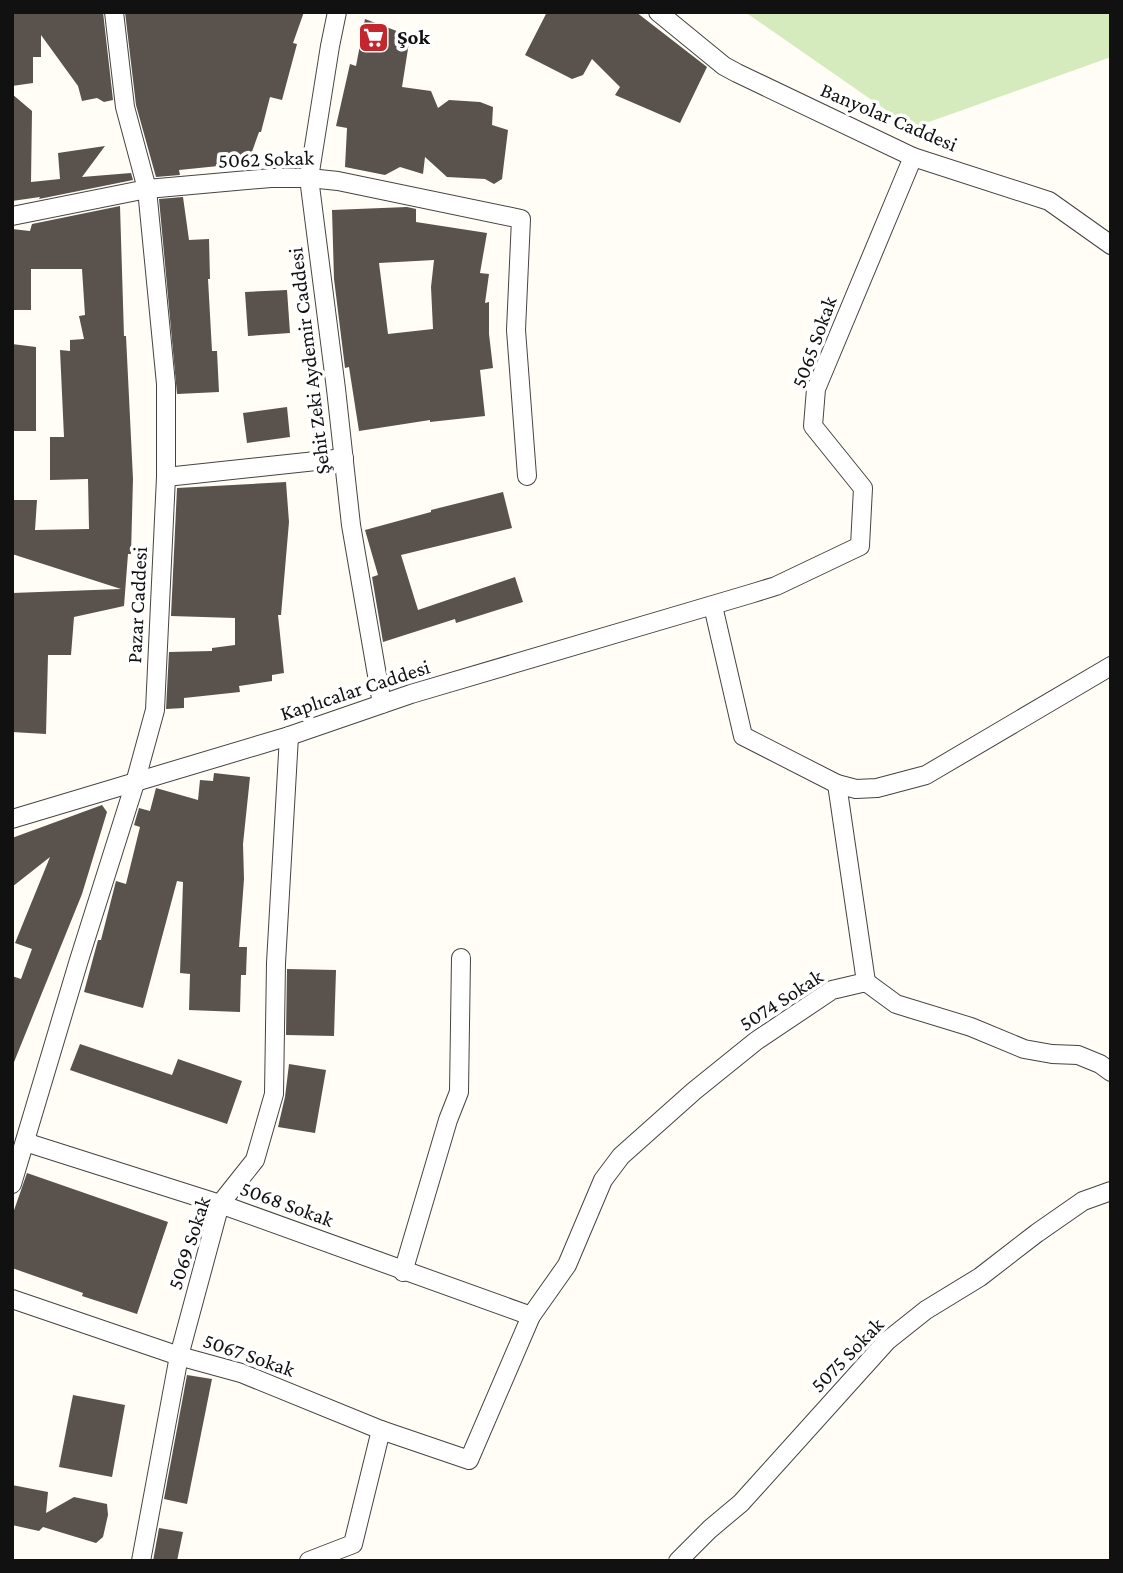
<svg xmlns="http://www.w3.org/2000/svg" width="1123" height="1573" viewBox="0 0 1123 1573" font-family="'Crimson Pro',serif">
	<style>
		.green { fill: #d5ebbd }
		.building { fill: #5a524d; fill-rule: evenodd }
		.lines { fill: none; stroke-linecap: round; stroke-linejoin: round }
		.street-casing { stroke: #444; stroke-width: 20 }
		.street { stroke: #fff; stroke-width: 18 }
		.labels { text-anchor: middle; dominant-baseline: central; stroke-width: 7; stroke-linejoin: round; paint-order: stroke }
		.poi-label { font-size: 21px; font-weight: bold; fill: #111; stroke: #fff; text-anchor: start }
		.street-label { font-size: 21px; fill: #111; stroke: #fff }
	</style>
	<rect width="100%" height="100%" fill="#fffdf5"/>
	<polygon class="green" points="745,12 1111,12 1111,57 912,128"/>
	<g class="building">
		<polygon points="12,12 103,12 113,100 104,102 97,98 82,101 78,86 41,35 41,57 33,57 33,83 12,86"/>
		<polygon points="125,12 304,12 293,43 297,44 282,100 270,97 261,132 259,132 248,163 179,170 180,175 156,177 136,105"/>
		<polygon points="547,12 636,12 707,67 680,123 615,95 620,87 592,59 583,75 572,79 525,55"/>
		<polygon points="365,19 410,36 402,87 431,91 438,108 449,100 480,102 493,107 492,125 508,130 502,179 494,184 485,179 447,177 425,157 423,174 400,167 385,175 345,167 347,128 336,126 350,64 356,66"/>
		<polygon points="12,94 32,111 31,182 60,179 58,153 105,146 82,177 131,173 133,180 39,199 40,197 12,201"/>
		<polygon points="183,197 189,240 209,239 210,279 208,279 212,351 217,351 219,392 177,394 159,199"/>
		<polygon points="120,206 124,336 126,336 133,479 131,554 128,554 124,606 74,617 71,655 48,655 46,734 12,732 12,593 121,589 12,554 12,500 37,500 35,530 89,529 88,479 50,480 50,437 64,437 60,350 70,351 70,340 84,339 79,316 85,315 82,269 31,269 31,310 12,310 12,229 30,231 32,224"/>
		<path d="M407,207L416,209V222L487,233L480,273L489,274L485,303L489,302V334L493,368L480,370L485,416L430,422V420L359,431L349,367L345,368L334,279L332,210ZM434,260L431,287L433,329L388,334L379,263Z"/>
		<polygon points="287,290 290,333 248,336 245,292"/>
		<polygon points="12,344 36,347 36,431 12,431"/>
		<polygon points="287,407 290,437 247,443 243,413"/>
		<polygon points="286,482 289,522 281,615 278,615 284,673 272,675 272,681 239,686 240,692 184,698 184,708 166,709 169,652 212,651 212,648 235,645 235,618 171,616 177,488"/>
		<polygon points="503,492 512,528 401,555 418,610 515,577 523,602 456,623 455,619 383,642 372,577 378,575 365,530 431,512 431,510"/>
		<polygon points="214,773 250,777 243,844 244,879 239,947 247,947 246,975 241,975 240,1012 189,1010 190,974 180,973 183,882 177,881 143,1008 84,992 98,940 101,940 116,881 126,884 140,827 134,825 139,808 150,811 156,788 198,800 200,780 213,781"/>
		<polygon points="102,805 107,812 82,894 12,1067 12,976 21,979 32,949 15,943 50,857 12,887 12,838"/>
		<polygon points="287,969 336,970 334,1036 286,1035"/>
		<polygon points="80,1044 172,1075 178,1059 242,1081 227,1124 70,1070"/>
		<polygon points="289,1064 326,1070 315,1133 278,1127 285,1097"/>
		<polygon points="27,1173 168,1222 137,1314 82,1296 83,1293 12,1268 12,1216"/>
		<polygon points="187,1375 212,1379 187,1504 164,1499"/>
		<polygon points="73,1395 125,1405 112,1477 59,1467"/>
		<polygon points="12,1485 48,1492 46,1513 74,1497 107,1504 108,1515 103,1537 96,1543 43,1527 39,1531 12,1525"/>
		<polygon points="159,1528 183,1532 177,1561 153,1561"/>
	</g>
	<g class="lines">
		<defs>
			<g id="street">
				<polyline points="337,12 330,46 309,178 336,389 351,525 382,704"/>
				<polyline points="658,12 724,66 737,73 913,157 1049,201 1111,245"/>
				<polyline points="12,216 147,189 271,178 309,178 338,181 521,219 516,330 527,476"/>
				<polyline points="166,477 344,458"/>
				<polyline points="713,606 743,736 837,784 856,789 877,788 926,775 1111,666"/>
				<polyline points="837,784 866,982"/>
				<polyline points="12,819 289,736 411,694 750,594 776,586 860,546 863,488 813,426 816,389 913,157"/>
				<polyline points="25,1142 220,1204 531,1316"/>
				<polyline points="12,1184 79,960 135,783 155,710 166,477 166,384 147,189 125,107 114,12"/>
				<polyline points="403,1272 448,1120 459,1092 461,958"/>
				<polyline points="12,1299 179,1356 241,1373 381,1430 469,1460 531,1316 567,1265 603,1180 621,1156 694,1091 756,1041 832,990 866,982 896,1004 971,1027 1024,1049 1052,1054 1078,1055 1100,1064 1111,1072"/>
				<polyline points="141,1561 179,1356 220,1204 255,1160 274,1094 276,963 289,736"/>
				<polyline points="309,1561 353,1544 381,1430"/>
				<polyline points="678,1561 710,1529 741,1503 887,1341 926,1310 980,1277 1037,1233 1083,1201 1111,1191"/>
			</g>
		</defs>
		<use href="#street" class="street-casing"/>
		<use href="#street" class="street"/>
	</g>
	<defs>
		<symbol id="supermarket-square" viewBox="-11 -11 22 22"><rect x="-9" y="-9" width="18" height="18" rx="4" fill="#c4262e" stroke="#fff"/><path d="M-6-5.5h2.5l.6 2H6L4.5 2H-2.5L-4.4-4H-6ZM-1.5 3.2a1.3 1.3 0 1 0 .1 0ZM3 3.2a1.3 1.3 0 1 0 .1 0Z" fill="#fff"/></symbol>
	</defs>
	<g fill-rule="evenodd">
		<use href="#supermarket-square" x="356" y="20" width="35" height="35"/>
	</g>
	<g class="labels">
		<g class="poi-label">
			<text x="397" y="37">Şok</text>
		</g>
		<g class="street-label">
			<text transform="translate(889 117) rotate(23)">Banyolar Caddesi</text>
			<text transform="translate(266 159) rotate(-2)">5062 Sokak</text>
			<text transform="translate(814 342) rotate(-70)">5065 Sokak</text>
			<text transform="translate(309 361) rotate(-97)">Şehit Zeki Aydemir Caddesi</text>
			<text transform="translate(137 605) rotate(-87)">Pazar Caddesi</text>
			<text transform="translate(355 690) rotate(-18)">Kaplıcalar Caddesi</text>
			<text transform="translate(781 1000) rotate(-33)">5074 Sokak</text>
			<text transform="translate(287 1204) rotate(20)">5068 Sokak</text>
			<text transform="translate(189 1243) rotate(-72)">5069 Sokak</text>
			<text transform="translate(249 1355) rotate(19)">5067 Sokak</text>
			<text transform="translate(847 1355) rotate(-46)">5075 Sokak</text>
		</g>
	</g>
	<rect width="1123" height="1573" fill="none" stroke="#111111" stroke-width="28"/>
</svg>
